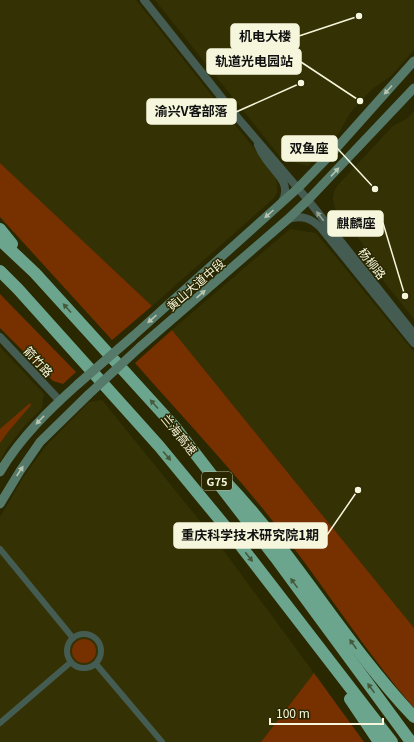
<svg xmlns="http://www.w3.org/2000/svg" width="414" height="742" viewBox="0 0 414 742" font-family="Georgia,'Noto Sans SC',serif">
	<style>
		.built { fill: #343204 }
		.green { fill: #773000 }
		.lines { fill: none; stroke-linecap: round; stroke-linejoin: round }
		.minor { stroke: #455c52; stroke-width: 6 }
		.tertiary { stroke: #455c52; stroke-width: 8 }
		.secondary { stroke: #557a6a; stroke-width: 9 }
		.motorway { stroke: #6ca58e; stroke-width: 12 }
		.secondary-bridge { stroke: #557a6a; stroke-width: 9 }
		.oneway { fill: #b6c4ae }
		.oneway2 { fill: #95a190 }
		.oneway3 { fill: #445a39 }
		.labels { text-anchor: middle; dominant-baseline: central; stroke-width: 3; stroke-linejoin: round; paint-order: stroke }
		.shield { fill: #2a2801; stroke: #b9b89a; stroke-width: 1 }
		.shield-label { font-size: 11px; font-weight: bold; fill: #f6f6dc }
		.street-label { font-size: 12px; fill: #f6f6dc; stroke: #2a2801 }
		.leader { fill: none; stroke: #f6f6dc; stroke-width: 1.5 }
		.callout-dot { fill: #f6f6dc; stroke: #2a2801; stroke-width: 1.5 }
		.callout { fill: #f6f6dc; stroke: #f6f6dc; stroke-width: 1.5 }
		.callout-label { font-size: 13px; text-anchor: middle; font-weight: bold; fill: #111 }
	</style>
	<rect width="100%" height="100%" fill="#2a2801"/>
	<g class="built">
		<polygon points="0,0 136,0 275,175 277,183 277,192 274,198 152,306 0,163"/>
		<polygon points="155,0 414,0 414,50 391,76 371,90 350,113 339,133 308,166 282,159"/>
		<polygon points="414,111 414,319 377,273 362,243 336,211 333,199 334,192 337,186 393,126 408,118"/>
		<polygon points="290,229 316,233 414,352 414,628 172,330"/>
		<polygon points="0,347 44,394 42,408 25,425 7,448 0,461"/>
		<polygon points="102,400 221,547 314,673 261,742 0,742 0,517 24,476 46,446 89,402"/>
	</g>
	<g class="green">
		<polygon points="0,163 152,306 112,340 0,217"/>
		<polygon points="0,294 76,372 63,384 53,381 0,328"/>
		<path d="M172,330L414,628V708C369,656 332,598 290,543C242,480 187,422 135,363Z"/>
		<polygon points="30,403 31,405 8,432 0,443 0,429"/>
		<circle cx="84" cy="651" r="12"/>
		<polygon points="314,673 364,742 261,742"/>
	</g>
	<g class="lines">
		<g class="minor">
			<polyline points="0,549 73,638"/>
			<circle cx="84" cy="651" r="17"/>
			<polyline points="96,664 162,742"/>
			<polyline points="0,723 71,662"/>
		</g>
		<g class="tertiary">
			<polyline points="144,0 237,117 308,200 414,334"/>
			<path d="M258,145C260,149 261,153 264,156C273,172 293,182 282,202"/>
			<path d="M288,219C302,215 311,218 321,228L414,343"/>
			<polyline points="0,337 60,401"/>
		</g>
		<g class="secondary">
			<polyline points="132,337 298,188 332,153 414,61"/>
			<polyline points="140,347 288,219 308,200 414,88"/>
			<path d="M0,472C20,438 49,410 78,384"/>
			<polyline points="0,504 20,471 40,442 88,395"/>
		</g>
		<g class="motorway">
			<polyline points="0,229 12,244"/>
			<polyline points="0,240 35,273 174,426 275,557 411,742"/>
			<polyline points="0,271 18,289 159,446 234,537 392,742"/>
			<path d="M226,482C295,555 345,644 414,717"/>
			<polyline points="350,699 379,742"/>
		</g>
		<g class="secondary-bridge">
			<polyline points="78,384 132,337"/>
			<polyline points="88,395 140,347"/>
		</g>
	</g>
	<defs><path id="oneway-solid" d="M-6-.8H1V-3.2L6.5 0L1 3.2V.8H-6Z"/></defs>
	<g class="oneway">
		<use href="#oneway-solid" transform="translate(388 90) rotate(132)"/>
		<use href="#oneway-solid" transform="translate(335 172) rotate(-47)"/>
		<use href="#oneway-solid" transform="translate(269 214) rotate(138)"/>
		<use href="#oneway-solid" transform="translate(201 294) rotate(-41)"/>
		<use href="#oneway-solid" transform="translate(152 319) rotate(138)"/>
		<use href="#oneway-solid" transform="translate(40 420) rotate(134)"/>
		<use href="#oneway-solid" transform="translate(20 471) rotate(-57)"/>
	</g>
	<use class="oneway2" href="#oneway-solid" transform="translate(320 216) rotate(-128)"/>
	<g class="oneway3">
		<use href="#oneway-solid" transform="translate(67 308) rotate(-132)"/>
		<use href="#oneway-solid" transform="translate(154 404) rotate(-132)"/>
		<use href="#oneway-solid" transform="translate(167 456) rotate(50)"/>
		<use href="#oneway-solid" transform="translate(249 557) rotate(52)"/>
		<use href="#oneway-solid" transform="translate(294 583) rotate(-126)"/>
		<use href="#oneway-solid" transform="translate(353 644) rotate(-126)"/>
		<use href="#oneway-solid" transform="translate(371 688) rotate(-126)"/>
	</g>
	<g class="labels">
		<rect class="shield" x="202" y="472" width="30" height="18" rx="3"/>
		<g class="shield-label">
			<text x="217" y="481">G75</text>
		</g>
		<g class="street-label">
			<text transform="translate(373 263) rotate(52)">杨柳路</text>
			<text transform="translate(195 284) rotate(-41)">黄山大道中段</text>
			<text transform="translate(39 361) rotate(47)">箭竹路</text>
			<text transform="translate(180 434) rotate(51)">兰海高速</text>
		</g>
	</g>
	<path class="leader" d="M359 16L299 36M360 101L301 62M301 83L236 112M375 189L337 148M405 296L383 223M358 490L327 535"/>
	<g class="callout-dot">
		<circle cx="359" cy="16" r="4"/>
		<circle cx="360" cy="101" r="4"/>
		<circle cx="301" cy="83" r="4"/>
		<circle cx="375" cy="189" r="4"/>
		<circle cx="405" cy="296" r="4"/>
		<circle cx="358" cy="490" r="4"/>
	</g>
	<g class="callout">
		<rect x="231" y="24" width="68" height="25" rx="4"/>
		<rect x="207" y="49" width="94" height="25" rx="4"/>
		<rect x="147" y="99" width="89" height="25" rx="4"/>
		<rect x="282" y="136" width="55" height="25" rx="4"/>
		<rect x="328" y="211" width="55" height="25" rx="4"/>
		<rect x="174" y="523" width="153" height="25" rx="4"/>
	</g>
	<g class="callout-label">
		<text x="265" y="41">机电大楼</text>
		<text x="254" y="66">轨道光电园站</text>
		<text x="191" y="116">渝兴V客部落</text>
		<text x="309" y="153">双鱼座</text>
		<text x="356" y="228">麒麟座</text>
		<text x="250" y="540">重庆科学技术研究院1期</text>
	</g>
	<path d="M270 718v6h113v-6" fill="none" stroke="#f6f6dc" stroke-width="2"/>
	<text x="276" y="718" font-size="12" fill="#f6f6dc" stroke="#2a2801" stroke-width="3" paint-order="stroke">100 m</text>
</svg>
